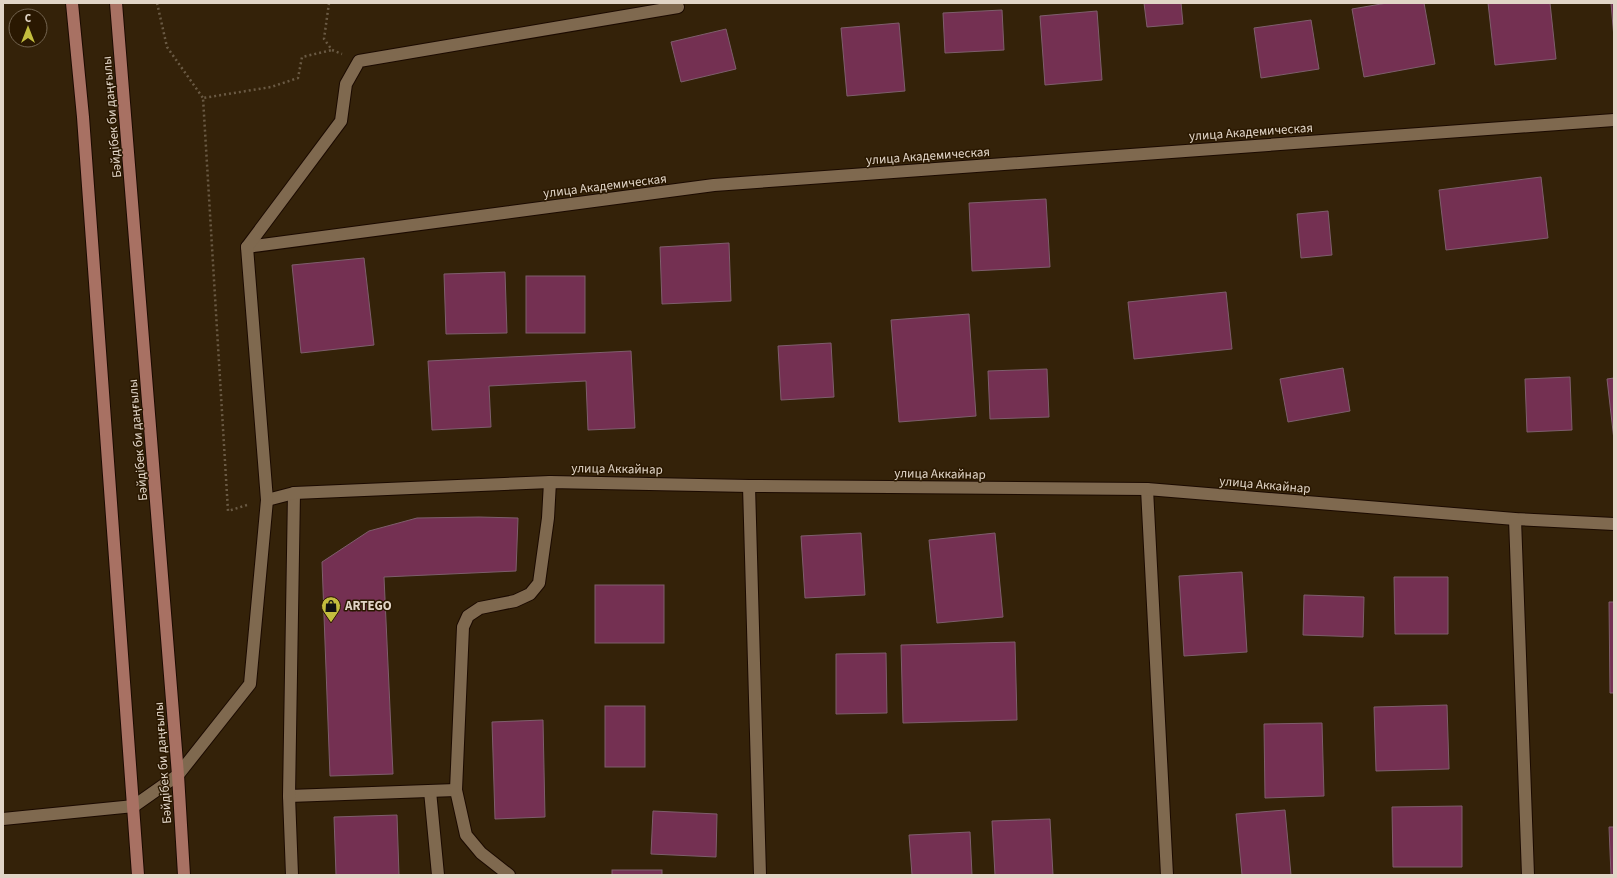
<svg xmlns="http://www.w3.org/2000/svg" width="1617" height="878" viewBox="0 0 1617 878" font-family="'Source Sans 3',sans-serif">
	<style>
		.building { fill: #743052; stroke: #7e5e6c }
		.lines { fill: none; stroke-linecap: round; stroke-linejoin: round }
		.lane-casing { stroke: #1b0a00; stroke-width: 14 }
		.street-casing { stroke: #1b0a00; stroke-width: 14 }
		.primary-casing { stroke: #1b0a00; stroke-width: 14 }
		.path { stroke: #6a5a44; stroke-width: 2.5; stroke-dasharray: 2 3; stroke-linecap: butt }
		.lane { stroke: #7f694f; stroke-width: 12 }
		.street { stroke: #7f694f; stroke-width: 12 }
		.primary { stroke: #a87163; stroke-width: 12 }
		.labels { text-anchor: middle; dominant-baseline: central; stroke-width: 3; stroke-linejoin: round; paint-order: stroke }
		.street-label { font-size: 13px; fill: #e1d5c7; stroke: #2a1801 }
		.poi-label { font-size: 13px; font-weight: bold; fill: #e1d5c7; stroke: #2a1801; text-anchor: start }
	</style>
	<rect width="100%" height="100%" fill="#342209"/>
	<g class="building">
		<polygon points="1144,3 1181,3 1183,24 1147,27"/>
		<polygon points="1387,3 1424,3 1435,64 1364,77 1352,9"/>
		<polygon points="1488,3 1550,3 1556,59 1495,65"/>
		<polygon points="1611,3 1614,3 1614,38"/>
		<polygon points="1002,10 1004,50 945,53 943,13"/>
		<polygon points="1097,11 1102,80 1045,85 1040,16"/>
		<polygon points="1311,20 1319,69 1261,78 1254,28"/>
		<polygon points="899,23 905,91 847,96 841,28"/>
		<polygon points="726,29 736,69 681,82 671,42"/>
		<polygon points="1541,177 1548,238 1446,250 1439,190"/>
		<polygon points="1046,199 1050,267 972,271 969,203"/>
		<polygon points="1328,211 1332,255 1301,258 1297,214"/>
		<polygon points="729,243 731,301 662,304 660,247"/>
		<polygon points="364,258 374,345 301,353 292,265"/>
		<polygon points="505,272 507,333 446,334 444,274"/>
		<rect x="526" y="276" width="59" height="57"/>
		<polygon points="1226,292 1232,349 1134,359 1128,302"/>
		<polygon points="969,314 976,416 899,422 891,320"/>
		<polygon points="831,343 834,397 781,400 778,346"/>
		<polygon points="631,351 635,428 588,430 586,381 489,386 491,427 432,430 428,361"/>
		<polygon points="1343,368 1350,411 1288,422 1280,379"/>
		<polygon points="1047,369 1049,417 990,419 988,371"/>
		<polygon points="1570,377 1572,430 1527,432 1525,379"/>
		<polygon points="1614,378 1614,440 1607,379"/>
		<polygon points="479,517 518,518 516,571 384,577 393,774 330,776 322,562 369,531 417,518"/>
		<polygon points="861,533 865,595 805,598 801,536"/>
		<polygon points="995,533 1003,617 937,623 929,540"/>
		<polygon points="1242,572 1247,652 1184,656 1179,576"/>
		<polygon points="1394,577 1448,577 1448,634 1395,634"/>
		<rect x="595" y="585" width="69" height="58"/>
		<polygon points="1304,595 1364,597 1363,637 1303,635"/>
		<polygon points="1609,602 1614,602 1614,693 1610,693"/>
		<polygon points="1015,642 1017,720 903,723 901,645"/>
		<polygon points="886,653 887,713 836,714 836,654"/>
		<polygon points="1447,705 1449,769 1376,771 1374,707"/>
		<rect x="605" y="706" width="40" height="61"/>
		<polygon points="543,720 545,817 495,819 492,722"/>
		<polygon points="1322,723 1324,796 1265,798 1264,724"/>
		<polygon points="1462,806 1462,867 1393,867 1392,807"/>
		<polygon points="1285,810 1291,875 1242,875 1236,814"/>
		<polygon points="653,811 717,814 716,857 651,854"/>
		<polygon points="397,815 399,875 336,875 334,817"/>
		<polygon points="1050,819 1053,875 995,875 992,821"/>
		<polygon points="1609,827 1614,827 1614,875 1611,875"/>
		<polygon points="970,832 972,875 912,875 909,835"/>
		<rect x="612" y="870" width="50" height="5"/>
	</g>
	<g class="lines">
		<defs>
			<g id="lane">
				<polyline points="749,486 760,875"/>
				<polyline points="430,791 438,875"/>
				<polyline points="289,796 456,790"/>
				<polyline points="292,875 289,796 294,493"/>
				<polyline points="509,875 481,853 466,835 456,790 463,627 468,616 480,608 515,601 530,594 539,583 548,518 550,482"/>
			</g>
			<g id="street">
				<polyline points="247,247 714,185 1614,120"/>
				<polyline points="1147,489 1167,875"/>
				<polyline points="267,500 294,493 550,482 749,486 1147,489 1515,519 1614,524"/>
				<polyline points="1515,519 1528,875"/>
				<polyline points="3,819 134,806 178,775 250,684 267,500 247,247 341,121 346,84 359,61 678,7"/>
			</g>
			<g id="primary">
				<polyline points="72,3 83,117 138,875"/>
				<polyline points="116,3 178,775 184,875"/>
			</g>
		</defs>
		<use href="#lane" class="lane-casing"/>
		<use href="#street" class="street-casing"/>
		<use href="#primary" class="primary-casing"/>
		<g class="path">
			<polyline points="157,3 167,47 203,98"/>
			<polyline points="329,3 324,39 332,50 342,54"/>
			<polyline points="247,505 228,511 203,98 271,87 298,78 302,57 332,50"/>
		</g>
		<use href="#lane" class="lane"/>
		<use href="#street" class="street"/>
		<use href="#primary" class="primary"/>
	</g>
	<defs>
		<symbol id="shop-pin" viewBox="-11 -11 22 30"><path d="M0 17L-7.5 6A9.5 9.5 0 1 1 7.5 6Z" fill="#c3bd3e" stroke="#2a1801"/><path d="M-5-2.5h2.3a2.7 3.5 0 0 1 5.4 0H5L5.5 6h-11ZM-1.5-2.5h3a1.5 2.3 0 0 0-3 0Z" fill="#111"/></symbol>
	</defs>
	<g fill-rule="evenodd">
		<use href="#shop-pin" x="320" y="595" width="22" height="30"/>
	</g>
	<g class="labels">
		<g class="street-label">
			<text transform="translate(112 117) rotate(-95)">Бәйдібек би даңғылы</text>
			<text transform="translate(1251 132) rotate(-4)">улица Академическая</text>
			<text transform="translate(928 156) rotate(-4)">улица Академическая</text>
			<text transform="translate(605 186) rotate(-7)">улица Академическая</text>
			<text transform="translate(138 440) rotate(-95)">Бәйдібек би даңғылы</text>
			<text transform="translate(617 469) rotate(1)">улица Аккайнар</text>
			<text transform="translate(940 474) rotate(1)">улица Аккайнар</text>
			<text transform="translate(1265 485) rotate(5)">улица Аккайнар</text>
			<text transform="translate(163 763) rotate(-94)">Бәйдібек би даңғылы</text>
		</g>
		<g class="poi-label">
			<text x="345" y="606">ARTEGO</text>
		</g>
	</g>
	<rect width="1617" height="878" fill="none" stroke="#e1d5c7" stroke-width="8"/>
	<g transform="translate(28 28)"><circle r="19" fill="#2a1801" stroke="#736450"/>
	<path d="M0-3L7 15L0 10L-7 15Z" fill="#c3bd3e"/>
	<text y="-6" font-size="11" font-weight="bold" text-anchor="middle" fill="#e1d5c7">С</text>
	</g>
</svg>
